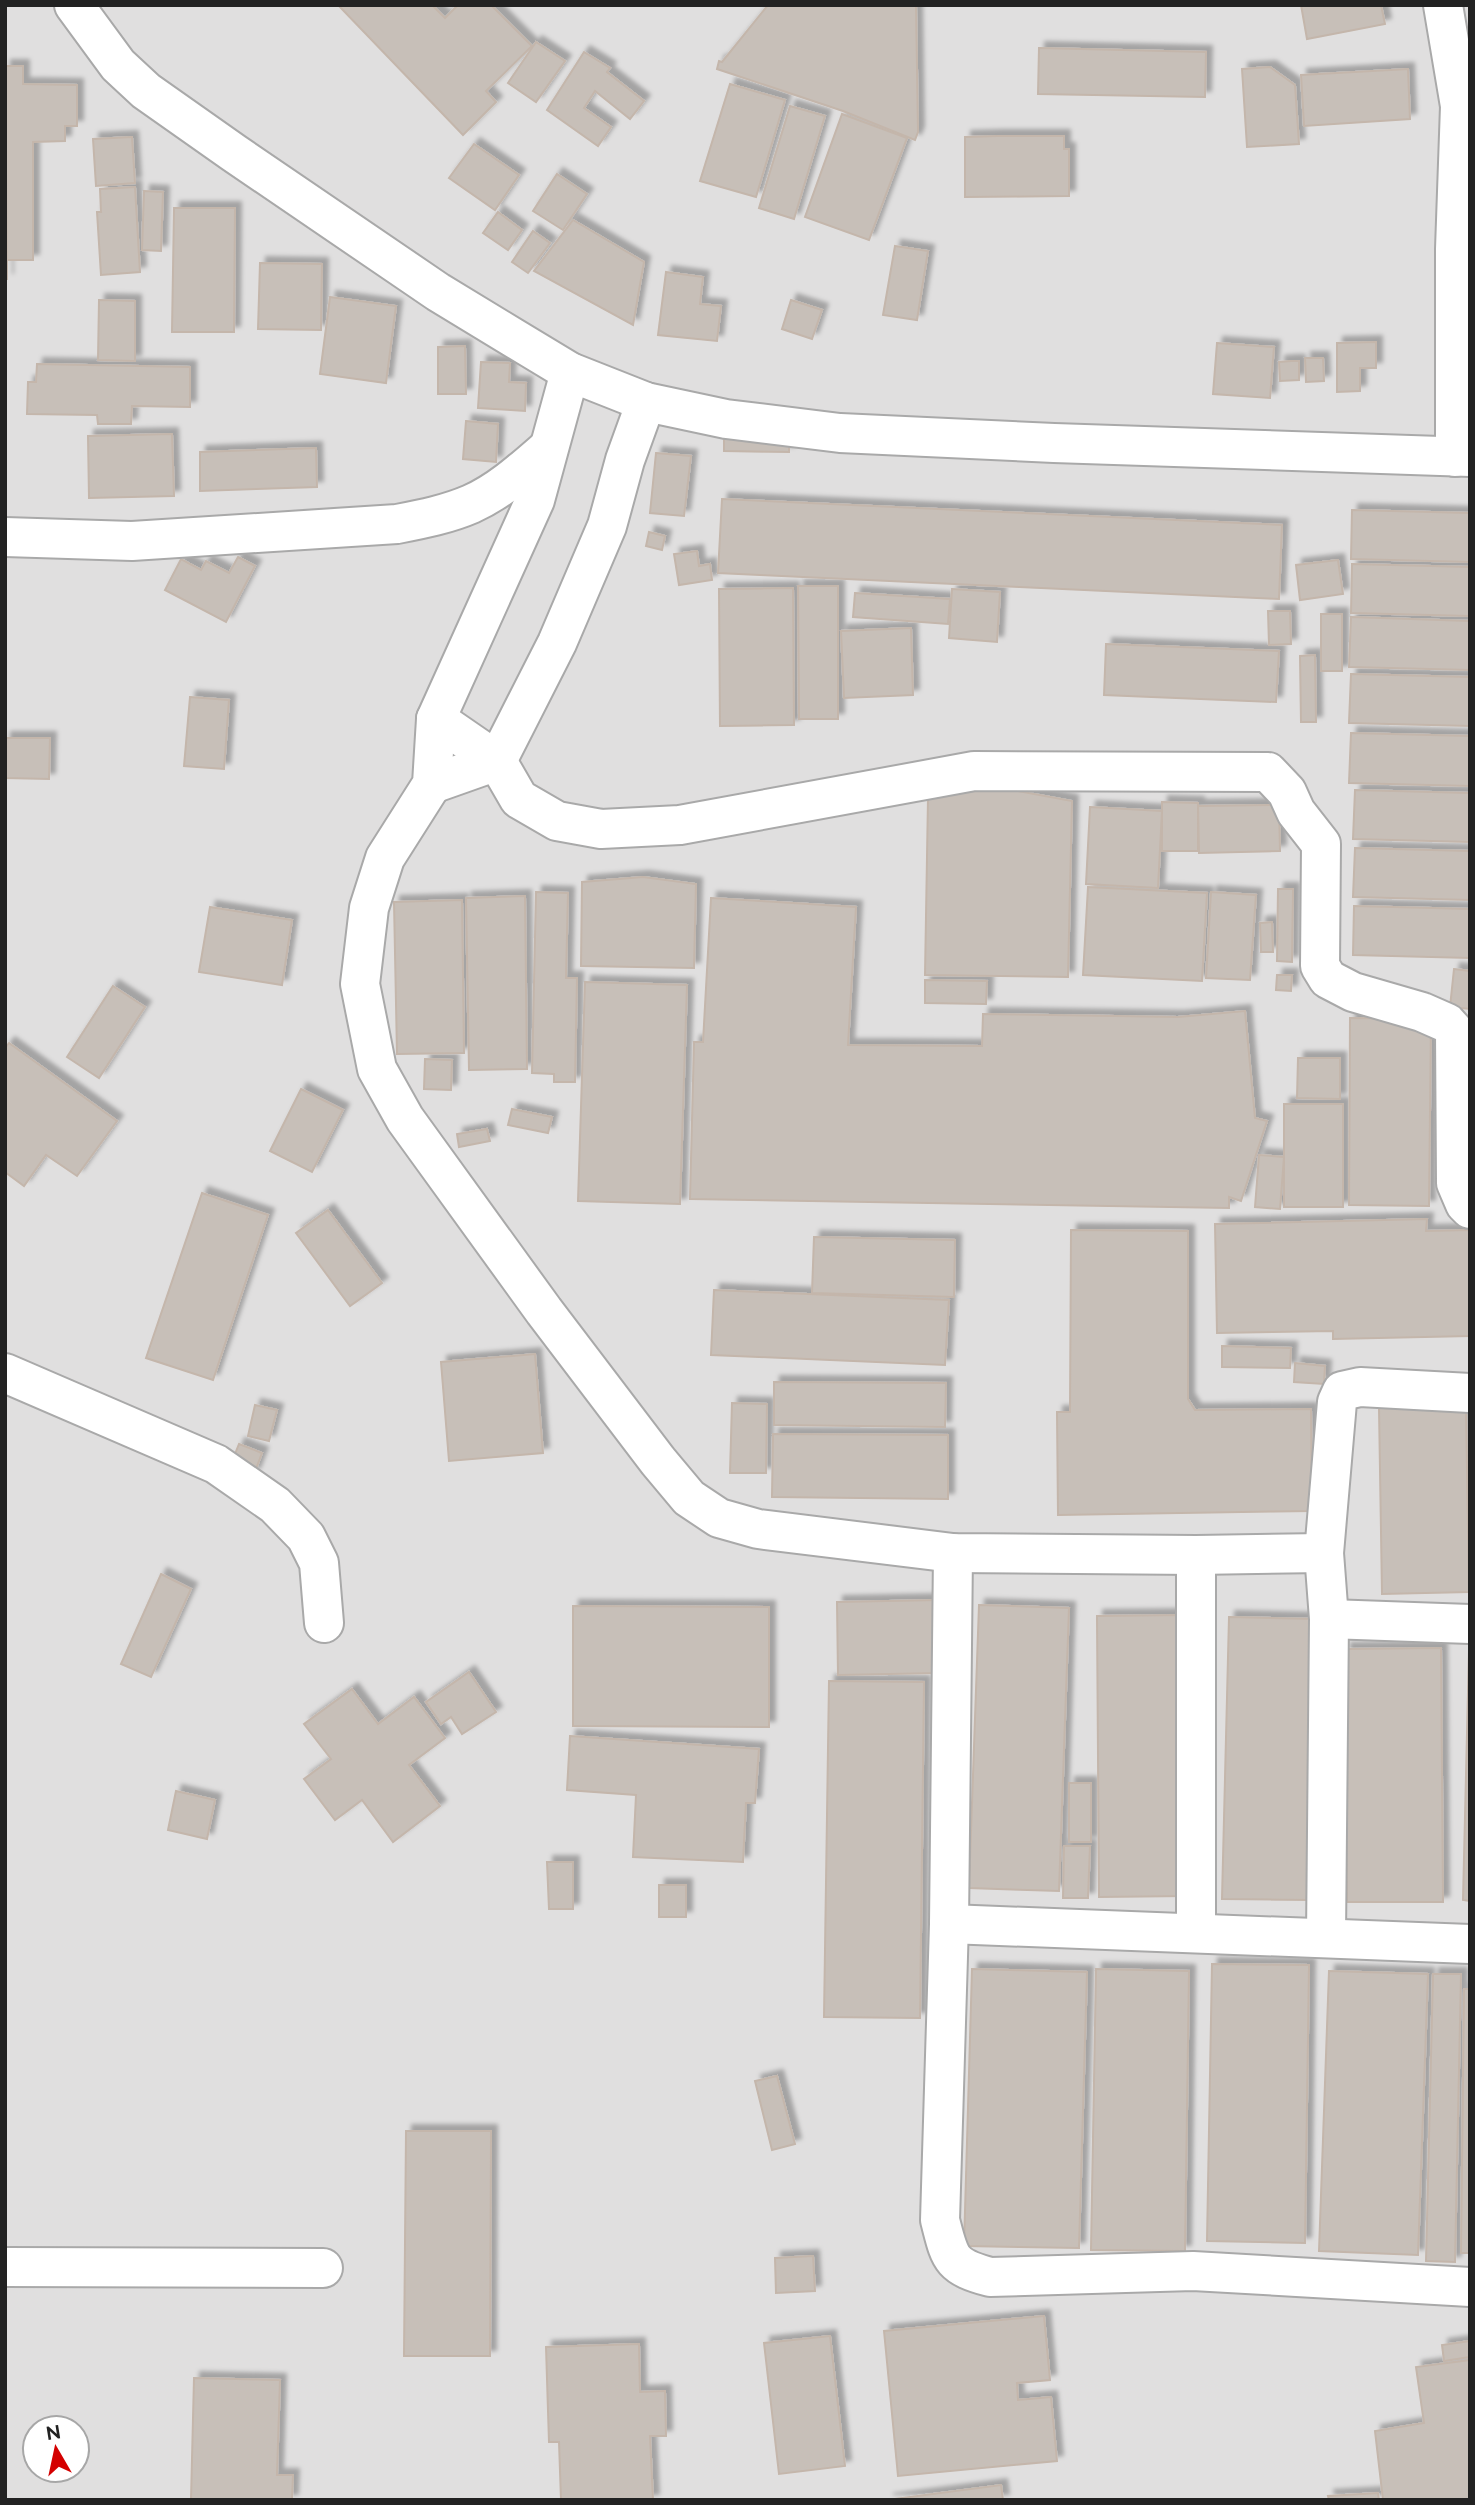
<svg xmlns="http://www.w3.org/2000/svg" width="1475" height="2505" viewBox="0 0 1475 2505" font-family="Raleway,sans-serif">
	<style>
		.residential { fill: #e0dfdf; fill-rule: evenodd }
		.building { fill: #c7bfb8; stroke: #c4b6ab; stroke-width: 2; filter: url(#shadow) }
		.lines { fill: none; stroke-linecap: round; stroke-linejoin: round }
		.minor-casing { stroke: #a9a9a9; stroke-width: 42 }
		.minor { stroke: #fff; stroke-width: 38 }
	</style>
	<defs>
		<filter id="shadow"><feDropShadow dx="6" dy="-6" stdDeviation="2" flood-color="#0004"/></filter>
	</defs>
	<rect width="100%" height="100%" fill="#f2efe9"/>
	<path class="residential" d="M5,5H1470V2500H5ZM35,2428H77V2470H35Z"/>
	<g class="building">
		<polygon points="338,5 432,5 445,18 458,5 491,5 532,46 486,91 496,102 463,135"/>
		<polygon points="768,5 916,5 918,132 915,140 843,111 717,69 719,61 722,62"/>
		<polygon points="1301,5 1381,5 1385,24 1307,39"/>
		<polygon points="536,42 565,61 536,102 508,83"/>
		<polygon points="1039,48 1206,52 1205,97 1038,94"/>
		<polygon points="584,52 610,68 607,72 644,101 630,119 595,91 584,108 611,127 598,146 547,110"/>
		<polygon points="5,66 23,66 23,84 77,85 77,126 65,126 65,141 33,142 33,260 7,260 7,280"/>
		<polygon points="1270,67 1295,85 1299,144 1247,147 1242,69"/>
		<polygon points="1408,69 1410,119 1304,126 1301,75"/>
		<polygon points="730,84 785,100 756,197 700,181"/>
		<polygon points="790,106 825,116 794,219 759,208"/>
		<polygon points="842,114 907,138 869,240 805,217"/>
		<polygon points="997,136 1064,136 1064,149 1069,149 1069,196 965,197 965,137"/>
		<polygon points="132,137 135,183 96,186 93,139"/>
		<polygon points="474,144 519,175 495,210 449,178"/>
		<polygon points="557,174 587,194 563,230 533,211"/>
		<polygon points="135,187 140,272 101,275 97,212 101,212 100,189"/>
		<polygon points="144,191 163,192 161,251 142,250"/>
		<polygon points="174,208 235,208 234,332 172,332"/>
		<polygon points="498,212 522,230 508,250 483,233"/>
		<polygon points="573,220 644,262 633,325 534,271"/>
		<polygon points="533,231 550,243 528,273 512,262"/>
		<polygon points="895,246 928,251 917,320 883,315"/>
		<polygon points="260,263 322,264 321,330 258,329"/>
		<polygon points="666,272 703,277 700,304 721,306 717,341 658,335"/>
		<polygon points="330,297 396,306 386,383 320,374"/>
		<polygon points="99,300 135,301 135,361 98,360"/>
		<polygon points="791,300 822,310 812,339 782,329"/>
		<polygon points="1376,342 1376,368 1360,368 1360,391 1337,392 1337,343"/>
		<polygon points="1217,343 1274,347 1270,398 1213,394"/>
		<polygon points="465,346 466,394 438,394 438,347"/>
		<polygon points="1305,358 1323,358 1324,381 1306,382"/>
		<polygon points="1291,361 1299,361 1299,380 1280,381 1279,362"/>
		<polygon points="481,362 510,363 509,382 526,383 525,411 478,408"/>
		<polygon points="37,364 190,367 190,407 132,406 131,424 98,424 97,415 27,414 28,382 36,382"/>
		<polygon points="466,421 498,424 496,462 463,459"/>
		<polygon points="172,434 174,496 89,498 88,436"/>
		<polygon points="724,436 789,437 789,452 724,451"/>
		<polygon points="316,448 317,487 200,491 200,452"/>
		<polygon points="656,453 691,456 684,516 650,513"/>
		<polygon points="722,499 1282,525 1279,599 718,573"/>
		<polygon points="1352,510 1470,513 1470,562 1351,559"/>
		<polygon points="649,532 665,536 662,550 646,546"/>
		<polygon points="697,551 699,566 710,564 712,580 679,585 674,554"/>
		<polygon points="238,557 255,566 226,622 165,590 181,559 201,570 206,561 229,573"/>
		<polygon points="1338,560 1343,594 1300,600 1296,565"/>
		<polygon points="1352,564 1470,567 1470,616 1351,613"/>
		<polygon points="798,586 838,586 838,719 799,719"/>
		<polygon points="793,588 794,725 720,726 719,589"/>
		<polygon points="952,589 1000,592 997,642 949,638"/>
		<polygon points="855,593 950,599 948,624 853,617"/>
		<polygon points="1268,611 1290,611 1291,644 1269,645"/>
		<rect x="1321" y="614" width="21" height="57"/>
		<polygon points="1351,617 1470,621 1470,670 1349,667"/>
		<polygon points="911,628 913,695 844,698 841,631"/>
		<polygon points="1106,644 1279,651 1276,702 1104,695"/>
		<polygon points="1315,655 1316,722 1301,722 1300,656"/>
		<polygon points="1351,674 1470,677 1470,726 1349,723"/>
		<polygon points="190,697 229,700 224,769 184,766"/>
		<polygon points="1351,733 1470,736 1470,786 1349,783"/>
		<polygon points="5,738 50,738 49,779 5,778"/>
		<polygon points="996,787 1072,801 1068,977 925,975 928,798"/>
		<polygon points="1355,790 1470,793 1470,842 1353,839"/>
		<polygon points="1162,802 1198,803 1198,851 1162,851"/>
		<polygon points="1279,805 1280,851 1199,853 1198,806"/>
		<polygon points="1090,807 1162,811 1158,888 1086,884"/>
		<polygon points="1355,848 1470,851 1470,900 1353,897"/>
		<polygon points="643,877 696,884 694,968 581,966 582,882"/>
		<polygon points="1088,887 1207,893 1202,981 1083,975"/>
		<polygon points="1278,889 1293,889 1292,962 1277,961"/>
		<polygon points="536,892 568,893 566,978 577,978 575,1082 554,1082 554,1074 532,1073"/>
		<polygon points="1211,892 1256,895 1250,980 1206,978"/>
		<polygon points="525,896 527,1069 469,1070 466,898"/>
		<polygon points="711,898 856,907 848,1045 982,1046 983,1014 1178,1017 1245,1011 1255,1118 1267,1121 1241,1201 1229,1197 1229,1208 690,1199 694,1042 703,1042"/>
		<polygon points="462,900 464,1053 397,1054 394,902"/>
		<polygon points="1354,906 1470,909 1470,958 1353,955"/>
		<polygon points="210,907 292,920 282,985 199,972"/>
		<polygon points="1272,922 1273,952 1261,952 1260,923"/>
		<polygon points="1454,969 1470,971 1470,1009 1450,1007"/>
		<polygon points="1277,975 1292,975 1291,991 1276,990"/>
		<polygon points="925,980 987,981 986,1004 925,1003"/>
		<polygon points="585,982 687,985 680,1204 578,1201"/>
		<polygon points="113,986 145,1007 99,1078 67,1057"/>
		<polygon points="1350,1018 1431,1019 1429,1206 1349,1205"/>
		<polygon points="9,1043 117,1121 77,1176 46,1155 24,1186 5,1172 5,1048"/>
		<polygon points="1298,1058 1340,1058 1340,1099 1297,1098"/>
		<polygon points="425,1059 452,1060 451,1090 424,1089"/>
		<polygon points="301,1089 343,1110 312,1172 270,1151"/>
		<rect x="1284" y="1104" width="59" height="103"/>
		<polygon points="512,1109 552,1117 548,1133 508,1125"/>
		<polygon points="487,1129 490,1141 459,1147 457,1134"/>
		<polygon points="1259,1155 1284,1157 1280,1209 1255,1207"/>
		<polygon points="202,1193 268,1215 213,1380 146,1358"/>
		<polygon points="328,1210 382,1283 350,1306 296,1233"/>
		<polygon points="1427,1219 1426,1231 1470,1230 1470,1336 1333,1339 1333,1331 1217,1333 1215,1224"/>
		<polygon points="1071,1230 1188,1231 1188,1399 1195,1410 1311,1409 1312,1511 1058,1515 1057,1412 1070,1412"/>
		<polygon points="814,1237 955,1240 954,1297 812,1293"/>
		<polygon points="714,1290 949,1300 945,1365 711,1355"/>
		<polygon points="1222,1346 1291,1348 1290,1368 1222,1367"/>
		<polygon points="535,1354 543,1453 449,1461 441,1362"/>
		<polygon points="1295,1363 1325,1366 1324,1384 1294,1382"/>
		<polygon points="774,1382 946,1383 945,1427 774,1425"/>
		<polygon points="732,1403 767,1404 766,1473 730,1473"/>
		<polygon points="255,1405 277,1410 269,1441 248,1436"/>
		<polygon points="1466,1407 1469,1592 1382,1594 1379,1408"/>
		<polygon points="773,1434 948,1435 948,1499 772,1497"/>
		<polygon points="239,1444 262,1453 254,1474 231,1464"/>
		<polygon points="161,1574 191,1589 151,1677 121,1664"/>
		<polygon points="940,1600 940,1673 838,1675 837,1602"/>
		<polygon points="979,1605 1069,1608 1059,1891 969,1888"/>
		<polygon points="573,1606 769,1607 769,1727 573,1726"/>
		<polygon points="1185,1615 1187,1896 1099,1897 1097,1616"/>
		<polygon points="1229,1617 1318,1619 1311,1900 1222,1899"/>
		<polygon points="1441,1648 1443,1902 1347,1902 1345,1649"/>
		<polygon points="1469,1650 1470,1650 1470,1901 1463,1900"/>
		<polygon points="469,1672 496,1712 462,1734 451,1717 441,1724 426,1702"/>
		<polygon points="829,1681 924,1682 920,2018 824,2017"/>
		<polygon points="352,1689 378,1724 414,1697 445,1738 409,1765 440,1806 393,1842 362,1800 335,1820 304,1779 331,1759 304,1724"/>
		<polygon points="570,1736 759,1749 755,1803 746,1803 743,1862 633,1857 636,1795 567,1790"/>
		<rect x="1069" y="1783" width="22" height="59"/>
		<polygon points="176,1791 215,1800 207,1839 168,1830"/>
		<polygon points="1064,1846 1090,1846 1088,1898 1063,1898"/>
		<polygon points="547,1862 573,1862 573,1909 549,1909"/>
		<rect x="659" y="1885" width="27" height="32"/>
		<polygon points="1212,1964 1309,1965 1305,2243 1207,2241"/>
		<polygon points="972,1969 1087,1972 1079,2248 964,2246"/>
		<polygon points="1096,1969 1189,1971 1185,2251 1091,2250"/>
		<polygon points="1329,1971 1428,1974 1418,2255 1319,2251"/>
		<polygon points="1433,1974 1461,1974 1455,2262 1426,2261"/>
		<polygon points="1464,1989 1470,1989 1470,2253 1461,2253"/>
		<polygon points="777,2076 795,2144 772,2150 755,2081"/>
		<polygon points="406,2131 491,2131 490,2356 404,2356"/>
		<polygon points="813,2256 815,2291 776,2293 775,2258"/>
		<polygon points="1044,2316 1050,2380 1017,2383 1018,2400 1051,2397 1057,2461 898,2476 884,2331"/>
		<polygon points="830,2336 845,2466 779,2474 764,2343"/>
		<polygon points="1470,2341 1470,2357 1444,2361 1442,2345"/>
		<polygon points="639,2344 640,2392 665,2391 666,2436 650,2436 653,2500 561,2500 559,2442 549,2442 546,2347"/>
		<polygon points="1470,2360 1470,2500 1383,2500 1375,2431 1424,2423 1416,2367"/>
		<polygon points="194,2378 280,2380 277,2475 293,2475 292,2500 191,2500"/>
		<polygon points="1001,2485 1003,2500 887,2500"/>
		<polygon points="1378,2493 1379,2500 1329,2500 1328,2496"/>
	</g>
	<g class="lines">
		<defs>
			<g id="minor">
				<polyline points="74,5 118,65 146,91 234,153 438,292 512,337 570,372 646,402 726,419 840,433 1054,443 1470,457"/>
				<polyline points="1443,5 1460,106 1455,249 1455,457"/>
				<polyline points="570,372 535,500 436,719 432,784 385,858 369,908 360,984 377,1069 405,1119 544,1311 658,1461 689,1498 719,1518 758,1529 953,1553 1196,1555 1324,1553"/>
				<path d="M5,537L132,541L397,524C423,519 448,514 471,504C500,491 524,469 547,449"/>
				<polyline points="436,719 497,761 519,799 557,821 601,829 680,825 974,771 1268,772 1287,792 1296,812 1321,844 1320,966 1328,979 1353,992 1422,1012 1447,1023 1455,1032 1456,1183 1465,1204 1470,1209"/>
				<polyline points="432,784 497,761 557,643 607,526 625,460 646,402"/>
				<polyline points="5,1373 216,1464 275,1505 306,1537 319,1563 324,1623"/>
				<path d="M953,1553L949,1924L940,2220C950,2258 949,2266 990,2277L1193,2271L1470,2287"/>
				<polyline points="1196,1555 1196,1933"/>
				<polyline points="1329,1619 1470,1624"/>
				<polyline points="949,1924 1470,1944"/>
				<polyline points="1326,1937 1329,1619 1324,1553 1337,1402 1342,1391 1360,1387 1470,1393"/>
				<polyline points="5,2267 323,2268"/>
			</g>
		</defs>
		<use href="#minor" class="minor-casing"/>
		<use href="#minor" class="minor"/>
	</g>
	<rect width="1475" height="2505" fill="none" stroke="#222222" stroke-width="14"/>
	<g transform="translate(56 2449) rotate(351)"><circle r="33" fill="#ffffff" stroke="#a7a7a7" stroke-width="2"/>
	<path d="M0-5L12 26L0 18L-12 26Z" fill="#d40000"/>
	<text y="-10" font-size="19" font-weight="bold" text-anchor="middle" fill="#222222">N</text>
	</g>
</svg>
